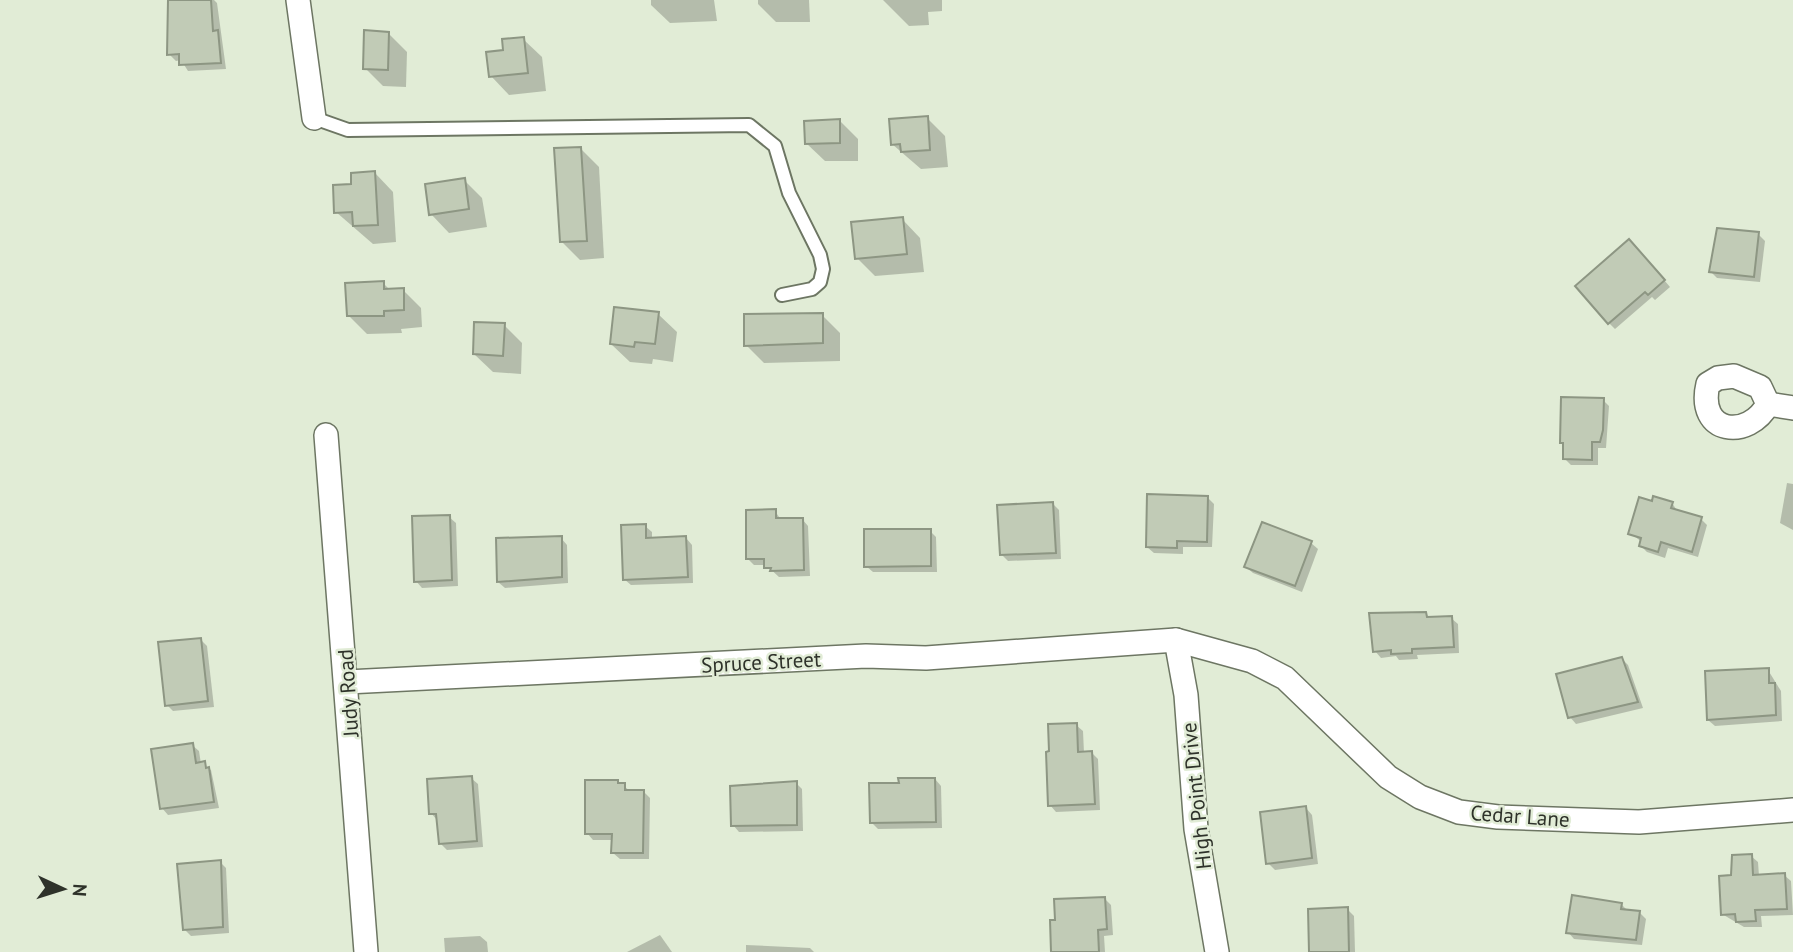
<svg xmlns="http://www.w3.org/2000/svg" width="1793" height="952" viewBox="0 0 1793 952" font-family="'PT Sans',sans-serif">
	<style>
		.shadow { fill: #0003 }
		.building { fill: #c1cbb6; stroke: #8d9683; stroke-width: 2 }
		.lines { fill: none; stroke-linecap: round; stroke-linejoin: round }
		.lane-casing { stroke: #6d7663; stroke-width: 16 }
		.street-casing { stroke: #6d7663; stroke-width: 26 }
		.lane { stroke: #fff; stroke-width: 12 }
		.street { stroke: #fff; stroke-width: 23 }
		.labels { text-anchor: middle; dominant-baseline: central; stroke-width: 5; stroke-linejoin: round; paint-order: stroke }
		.street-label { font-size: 21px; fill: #2e322a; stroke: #e1ecd6 }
	</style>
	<rect width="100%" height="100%" fill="#e1ecd6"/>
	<g class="shadow">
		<polygon points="169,0 214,0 217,3 226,69 188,71 181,60 176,61 169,54"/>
		<polygon points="651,0 714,0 717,21 670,23 651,5"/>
		<polygon points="758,0 809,0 810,22 776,22 758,4"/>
		<polygon points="883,0 942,0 942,11 928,12 929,25 909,26"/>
		<polygon points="388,33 407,52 406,87 383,86 365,68"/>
		<polygon points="523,39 542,57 546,91 509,95 491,76 505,51"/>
		<polygon points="927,118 945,136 948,167 921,169 892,144"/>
		<polygon points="840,121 858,139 858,161 825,161 806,143"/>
		<polygon points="580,148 599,167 604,258 580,260 562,242"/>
		<polygon points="375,173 393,192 396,242 373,244 336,212 353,186"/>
		<polygon points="464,180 482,198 487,227 449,233 431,214"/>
		<polygon points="902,219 920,238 924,272 875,276 857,258"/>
		<polygon points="1758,234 1765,241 1760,282 1717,278 1711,272"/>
		<polygon points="1636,247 1670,287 1655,300 1652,297 1615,329 1609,323"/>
		<polygon points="383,283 391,291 403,290 421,308 422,327 401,329 402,333 367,334 349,316"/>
		<polygon points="658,314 677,332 673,362 653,359 652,364 630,362 611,344"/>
		<polygon points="822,315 840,333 840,361 764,363 746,345"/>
		<polygon points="504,325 522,343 521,374 493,372 474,354"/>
		<polygon points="1603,400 1609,406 1606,448 1598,448 1598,465 1571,465 1564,458 1565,446 1562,442"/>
		<polygon points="1787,483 1793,484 1793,530 1780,523"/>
		<polygon points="1207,497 1214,504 1212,547 1183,547 1183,554 1154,553 1147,547"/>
		<polygon points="1672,503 1678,512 1701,519 1707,525 1698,557 1668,548 1665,558 1647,552 1641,546 1642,542 1630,533"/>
		<polygon points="1053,504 1059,510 1061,559 1008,561 1002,555"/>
		<polygon points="775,511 781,520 802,519 808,526 810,576 779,577 766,565 754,565 747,558"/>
		<polygon points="449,517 456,523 458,586 422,588 416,581"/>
		<polygon points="1263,524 1311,543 1318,549 1302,592 1253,573 1246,567"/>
		<polygon points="645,526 652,532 652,539 686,538 692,545 693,583 631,585 624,579"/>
		<polygon points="930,531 936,537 937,572 873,572 866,566"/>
		<polygon points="561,538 567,545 568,583 505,588 498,582"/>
		<polygon points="1426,614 1430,619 1451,618 1458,624 1459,653 1417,655 1418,659 1399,660 1396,656 1381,658 1375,651"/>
		<polygon points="201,640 207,646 214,707 173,711 167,705"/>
		<polygon points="1622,659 1628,665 1643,708 1576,724 1570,717"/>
		<polygon points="1768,670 1781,691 1782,721 1715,726 1708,720"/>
		<polygon points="1076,725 1083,731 1084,753 1092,753 1098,759 1100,810 1056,812 1050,805"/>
		<polygon points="192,745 199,751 201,764 211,770 219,808 168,815 162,808"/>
		<polygon points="471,778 478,784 483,847 447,850 440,843 437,820 431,813"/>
		<polygon points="935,779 941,786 942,828 878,829 872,823"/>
		<polygon points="618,781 631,792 644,792 650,798 649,859 620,859 613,853 613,840 593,840 587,833"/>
		<polygon points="796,783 802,789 803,831 739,832 733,825 758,784"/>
		<polygon points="1306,808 1312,815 1318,864 1275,870 1268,863"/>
		<polygon points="1751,856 1758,862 1759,876 1784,875 1791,881 1793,915 1761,916 1762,927 1744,927 1722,914"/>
		<polygon points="220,862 226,868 229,933 191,936 185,930"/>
		<polygon points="1105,899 1111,905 1113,935 1104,936 1105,952 1053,952"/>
		<polygon points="1621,904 1628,911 1639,912 1646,919 1642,945 1574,939 1568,932"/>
		<polygon points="1347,909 1354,916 1355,952 1311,952"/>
		<polygon points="660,935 672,952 627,952"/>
		<polygon points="480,936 487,942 488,952 445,952 444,938"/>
		<polygon points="746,945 810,948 814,952 746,952"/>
	</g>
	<g class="building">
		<polygon points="168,0 211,0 213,31 218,30 221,63 179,65 179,54 167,55"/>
		<polygon points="364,30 389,32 388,70 363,69"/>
		<polygon points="524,37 528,73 489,77 486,52 503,50 502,39"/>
		<polygon points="928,116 930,150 901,152 900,144 891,145 889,119"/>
		<polygon points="840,119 840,143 805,144 804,121"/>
		<polygon points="581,147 587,241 560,242 554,148"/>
		<polygon points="375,171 378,225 353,226 352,212 334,213 333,185 351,184 351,173"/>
		<polygon points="465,178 469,209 429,215 425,184"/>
		<polygon points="903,217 907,254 855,259 851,222"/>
		<polygon points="1717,228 1759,232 1754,277 1709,272"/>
		<polygon points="1629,239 1665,280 1648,295 1645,292 1608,324 1575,286"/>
		<polygon points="384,281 384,289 404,288 404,310 384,311 384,316 347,316 345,283"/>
		<polygon points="614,307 659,312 655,344 635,342 634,347 610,344"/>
		<polygon points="823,313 823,343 744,346 744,314"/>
		<polygon points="474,322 505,323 503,356 473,354"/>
		<polygon points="1561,397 1604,398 1603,430 1600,442 1592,442 1592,460 1563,459 1563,443 1560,443"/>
		<polygon points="1147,494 1208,496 1207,542 1177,541 1177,548 1146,547"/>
		<polygon points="1653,496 1673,502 1671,508 1702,517 1692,552 1661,542 1658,552 1639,546 1641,538 1628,534 1639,497 1652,501"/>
		<polygon points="1053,502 1056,553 1000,555 997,505"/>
		<polygon points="776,509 776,518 803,518 804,570 770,571 771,568 764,568 764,559 746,559 746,510"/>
		<polygon points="450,515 452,580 414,582 412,516"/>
		<polygon points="1262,522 1312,541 1295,586 1244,567"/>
		<polygon points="646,524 646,538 686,536 688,577 623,580 621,525"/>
		<polygon points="864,529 931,529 931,566 864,567"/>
		<polygon points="562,536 562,577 497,582 496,538"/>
		<polygon points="1426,612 1427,617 1452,616 1454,647 1412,649 1412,653 1391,654 1391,650 1373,652 1369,613"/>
		<polygon points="201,638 208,701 165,706 158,642"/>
		<polygon points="1622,657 1638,702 1568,718 1556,674"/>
		<polygon points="1769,668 1769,683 1775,683 1776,715 1707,720 1705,671"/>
		<polygon points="1077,723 1078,752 1092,751 1095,804 1048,806 1046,752 1049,751 1048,724"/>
		<polygon points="193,743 196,763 205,761 206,768 209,767 214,802 160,809 151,749"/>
		<polygon points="472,776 477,841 439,844 436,814 429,814 427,779"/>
		<polygon points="898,778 935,778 936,822 870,823 869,783 899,783"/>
		<polygon points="585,780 618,780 618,783 625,783 625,790 644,790 643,853 611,853 612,834 585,834"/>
		<polygon points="797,781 797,825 731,826 730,786"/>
		<polygon points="1306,806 1312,858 1266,864 1260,812"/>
		<polygon points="1752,854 1753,875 1785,873 1787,909 1755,910 1756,921 1736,922 1735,914 1721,915 1719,876 1731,875 1732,855"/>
		<polygon points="221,860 223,927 183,930 177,864"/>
		<polygon points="1572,895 1622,903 1621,909 1640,911 1636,940 1566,933"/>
		<polygon points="1105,897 1107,929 1098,930 1099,952 1051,952 1050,920 1055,920 1054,899"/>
		<polygon points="1348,907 1349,952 1309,952 1308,909"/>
	</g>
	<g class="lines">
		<defs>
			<polyline id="lane" points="314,118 348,130 749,125 775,146 789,193 820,255 823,269 820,282 812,289 782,295"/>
			<g id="street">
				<polyline points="298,0 314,118"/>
				<path d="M1734,376L1760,387L1768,404C1749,440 1696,435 1708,384L1718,378Z"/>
				<polyline points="1768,404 1793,408"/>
				<polyline points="326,435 366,952"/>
				<polyline points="1176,640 1186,695 1196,829 1217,952"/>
				<polyline points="347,682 866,656 926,658 1176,640 1252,661 1285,678 1388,777 1420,797 1459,812 1498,817 1639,822 1793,810"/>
			</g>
		</defs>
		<use href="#lane" class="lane-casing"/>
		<use href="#street" class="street-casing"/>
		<use href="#lane" class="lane"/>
		<use href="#street" class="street"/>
	</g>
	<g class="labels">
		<g class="street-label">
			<text transform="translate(761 662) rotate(-3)">Spruce Street</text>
			<text transform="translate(348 693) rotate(-94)">Judy Road</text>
			<text transform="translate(1196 796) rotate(-96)">High Point Drive</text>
			<text transform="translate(1520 816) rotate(4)">Cedar Lane</text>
		</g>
	</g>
	<g transform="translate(63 889) rotate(94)" stroke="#e1ecd6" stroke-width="5" paint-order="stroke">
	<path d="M0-5L12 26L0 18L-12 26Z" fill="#2e322a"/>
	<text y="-10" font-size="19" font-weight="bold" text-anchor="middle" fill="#2e322a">N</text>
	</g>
</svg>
